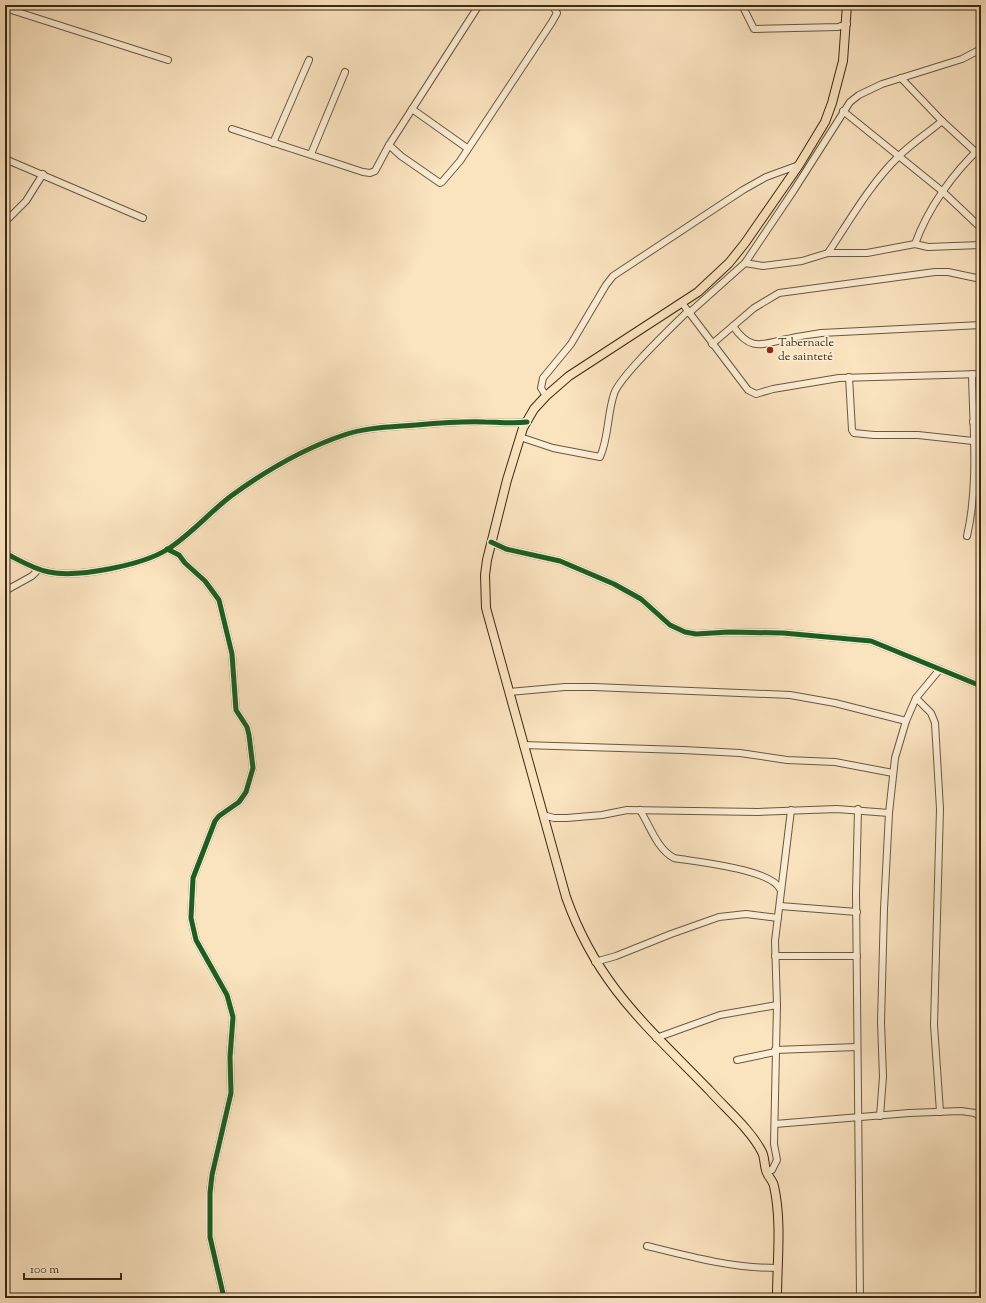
<svg xmlns="http://www.w3.org/2000/svg" width="986" height="1303" viewBox="0 0 986 1303" font-family="'Sorts Mill Goudy',serif">
	<style>
		.lines { fill: none; stroke-linecap: round; stroke-linejoin: round }
		.minor-casing { stroke: #6a583d; stroke-width: 8 }
		.major-casing { stroke: #3a2a12; stroke-width: 10 }
		.minor { stroke: #fcedd5; stroke-width: 6 }
		.major { stroke: #fae3bf; stroke-width: 8 }
		.cycleway-casing { stroke: #fcedd5; stroke-width: 8 }
		.cycleway { stroke: #1b5e20; stroke-width: 5 }
		.poi-dot { fill: #8f2418; stroke: #fcedd5; stroke-width: 1.5 }
		.labels { text-anchor: middle; dominant-baseline: central; stroke-width: 3.5; stroke-linejoin: round; paint-order: stroke }
		.poi-label { font-size: 12px; fill: #3a2a12; stroke: #fcedd5; text-anchor: start }
	</style>
	<rect width="100%" height="100%" fill="#fae3bf"/>
	<filter id="stains"><feTurbulence type="fractalNoise" baseFrequency=".005" numOctaves="4"/><feColorMatrix values="0 0 0 0 .2 0 0 0 0 .09 0 0 0 0 .02 0 0 0 .5 -.17"/></filter>
	<radialGradient id="worn" r=".72"><stop offset=".6" stop-color="#630" stop-opacity="0"/><stop offset="1" stop-color="#630" stop-opacity=".3"/></radialGradient>
	<g class="lines">
		<defs>
			<g id="minor">
				<polyline points="742,5 754,29 838,27 847,24"/>
				<polyline points="5,8 168,60"/>
				<polyline points="901,78 942,121 981,157"/>
				<polyline points="412,109 467,148"/>
				<polyline points="843,111 942,191 981,228"/>
				<polyline points="232,129 363,172 370,173 375,171 389,145 479,5"/>
				<polyline points="273,143 309,60"/>
				<polyline points="389,145 401,156 440,183 442,182 460,161 552,22 557,13 552,5"/>
				<polyline points="311,154 345,72"/>
				<polyline points="5,159 143,218"/>
				<polyline points="5,222 26,201 43,174"/>
				<path d="M915,244C928,208 953,173 981,147"/>
				<path d="M828,253C850,220 870,184 899,156C912,143 928,133 942,121"/>
				<polyline points="745,263 763,266 802,261 828,253 867,253 915,244 928,247 981,245"/>
				<polyline points="682,303 748,390 756,394 773,389 839,378 981,374"/>
				<polyline points="689,313 745,263 794,190 850,102 859,95 882,84 962,59 981,49"/>
				<path d="M733,326C750,351 760,345 787,339C798,336 809,335 821,333L981,325"/>
				<polyline points="712,344 754,308 779,293 935,272 948,272 981,279"/>
				<polyline points="849,377 852,430 854,433 874,435 918,435 973,441"/>
				<polyline points="546,396 541,388 543,378 571,344 606,285 613,276 743,190 766,177 799,165"/>
				<polyline points="973,422 981,421"/>
				<path d="M520,437L553,448L600,457C609,437 607,415 614,394C619,377 673,326 688,311"/>
				<path d="M967,536C979,484 973,427 972,374"/>
				<polyline points="491,542 506,549 560,561 614,584 641,599 670,625 685,632 696,634 729,632 783,633 871,641 981,686"/>
				<polyline points="167,549 179,555 185,563 205,581 219,600 232,654 236,710 247,727 249,735 253,768 246,792 239,802 219,816 215,821 193,878 191,918 196,940 227,995 233,1017 230,1057 231,1093 212,1175 210,1193 210,1237 224,1298"/>
				<path d="M5,553C19,560 33,569 49,572C78,578 143,565 168,549C190,535 210,512 231,496C264,472 305,448 344,435C367,427 392,427 416,425C439,423 462,421 485,422C500,422 513,424 527,422"/>
				<polyline points="5,591 32,576 38,570"/>
				<polyline points="509,692 565,687 594,687 790,695 835,703 906,721"/>
				<polyline points="916,698 931,713 935,723 940,809 934,1025 940,1112"/>
				<polyline points="523,745 683,750 740,753 787,760 835,762 893,773"/>
				<polyline points="858,809 856,893 860,1298"/>
				<path d="M640,810C650,826 657,849 674,858C696,862 771,869 780,889"/>
				<polyline points="543,815 554,818 567,818 602,815 627,810 758,812 837,809 889,813"/>
				<polyline points="780,906 857,912"/>
				<polyline points="775,956 857,956"/>
				<polyline points="595,962 616,956 671,934 719,917 746,914 778,918"/>
				<polyline points="656,1038 720,1015 777,1005"/>
				<polyline points="737,1060 775,1052 775,1050 857,1047"/>
				<polyline points="880,1116 883,1077 881,1022 884,909 889,813 895,758 906,721 916,698 940,669"/>
				<polyline points="775,1124 909,1113 961,1111 975,1113 981,1118"/>
				<polyline points="766,1171 772,1170 777,1160 774,1144 777,1005 775,941 791,810"/>
				<path d="M647,1246C691,1257 732,1268 777,1268"/>
			</g>
			<path id="major" d="M777,1298C777,1261 782,1222 774,1186C773,1180 767,1176 766,1170C764,1164 765,1158 762,1152C750,1129 727,1110 709,1090C647,1026 597,985 566,897L486,608L485,575L487,560L507,480L523,428L534,409L546,396L569,376L698,292L729,263L745,243L799,165L825,122L832,103L843,61L847,5"/>
		</defs>
		<use href="#minor" class="minor-casing"/>
		<use href="#major" class="major-casing"/>
		<use href="#minor" class="minor"/>
		<use href="#major" class="major"/>
		<defs>
			<g id="cycleway">
				<polyline points="491,542 506,549 560,561 614,584 641,599 670,625 685,632 696,634 729,632 783,633 871,641 981,686"/>
				<polyline points="167,549 179,555 185,563 205,581 219,600 232,654 236,710 247,727 249,735 253,768 246,792 239,802 219,816 215,821 193,878 191,918 196,940 227,995 233,1017 230,1057 231,1093 212,1175 210,1193 210,1237 224,1298"/>
				<path d="M5,553C19,560 33,569 49,572C78,578 143,565 168,549C190,535 210,512 231,496C264,472 305,448 344,435C367,427 392,427 416,425C439,423 462,421 485,422C500,422 513,424 527,422"/>
			</g>
		</defs>
		<use href="#cycleway" class="cycleway-casing"/>
		<use href="#cycleway" class="cycleway"/>
	</g>
	<circle class="poi-dot" cx="770" cy="350" r="4"/>
	<g class="labels">
		<g class="poi-label">
			<text x="778" y="343">Tabernacle<tspan x="778" dy="14">de sainteté</tspan></text>
		</g>
	</g>
	<rect width="986" height="1303" fill="none" stroke="#fae3bf" stroke-width="20"/>
	<rect x="6" y="6" width="974" height="1291" fill="none" stroke="#3a2a12" stroke-width="2"/>
	<rect x="10" y="10" width="966" height="1283" fill="none" stroke="#3a2a12"/>
	<path d="M24 1273v6h97v-6" fill="none" stroke="#3a2a12" stroke-width="2"/>
	<text x="30" y="1273" font-size="12" fill="#3a2a12" stroke="#fcedd5" stroke-width="3" paint-order="stroke">100 m</text>
	<rect width="100%" height="100%" filter="url(#stains)"/>
	<rect width="100%" height="100%" fill="url(#worn)"/>
</svg>
